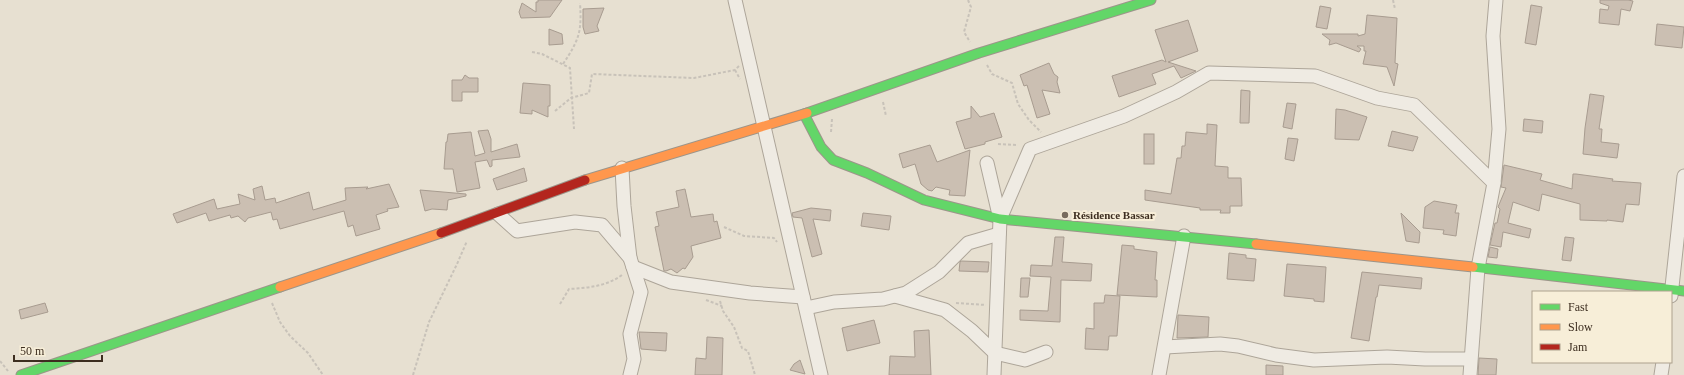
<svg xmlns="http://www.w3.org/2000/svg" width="1684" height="375" viewBox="0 0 1684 375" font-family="'Times New Roman',serif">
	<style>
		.building { fill: #cbbfb2; stroke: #a89c90 }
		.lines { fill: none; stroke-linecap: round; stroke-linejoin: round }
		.street-casing { stroke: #ada599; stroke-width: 15 }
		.fast-casing { stroke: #9c958a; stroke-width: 11 }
		.slow-casing { stroke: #9c958a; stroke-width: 11 }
		.jam-casing { stroke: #9c958a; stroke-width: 11 }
		.path { stroke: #c8c2b9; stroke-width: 2; stroke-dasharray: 3 2; stroke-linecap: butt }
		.street { stroke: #efebe3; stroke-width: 13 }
		.fast { stroke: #63d668; stroke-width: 9 }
		.slow { stroke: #ff974d; stroke-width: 9 }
		.jam { stroke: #b3261e; stroke-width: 9 }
		.poi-dot { fill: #786c5e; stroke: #f7eed8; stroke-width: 1.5 }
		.labels { text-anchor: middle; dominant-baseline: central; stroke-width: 4; stroke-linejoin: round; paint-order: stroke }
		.poi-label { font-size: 11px; font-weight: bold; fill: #3d2e20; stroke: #f7eed8; text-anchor: start }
	</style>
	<rect width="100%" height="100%" fill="#e7e0d1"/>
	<g class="building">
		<polygon points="538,0 562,0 550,17 521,18 519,12 522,3 536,12 536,2 538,2"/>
		<polygon points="1600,0 1628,0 1633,1 1630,11 1621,9 1619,25 1599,23 1600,9 1608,10 1609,6 1600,3"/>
		<polygon points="1531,5 1542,7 1536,45 1525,43"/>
		<polygon points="1320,6 1331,8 1327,29 1316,27"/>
		<polygon points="604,8 597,26 599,31 585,34 583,27 583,9"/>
		<polygon points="1367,15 1397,18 1395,63 1398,64 1394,86 1387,67 1363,64 1366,51 1364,51 1364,46 1357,46 1361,49 1359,52 1336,43 1329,45 1330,40 1322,34 1358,34 1358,36 1365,34"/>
		<polygon points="1188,20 1198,51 1168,62 1196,71 1181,78 1174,66 1152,74 1156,84 1119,97 1112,76 1162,60 1166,62 1155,30"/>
		<polygon points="1657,24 1684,27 1682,48 1655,45"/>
		<polygon points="549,29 562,34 563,44 549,45"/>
		<polygon points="1049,63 1054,74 1058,77 1057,82 1060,93 1042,90 1050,114 1037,118 1027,85 1024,86 1020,75"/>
		<polygon points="465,75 469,78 478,78 478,92 462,92 462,101 452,101 452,80 462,80"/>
		<polygon points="523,83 550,85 550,106 548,106 548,117 532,110 532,114 520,113"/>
		<polygon points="1241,90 1250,91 1249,123 1240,123"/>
		<polygon points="1590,94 1604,96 1599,129 1602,129 1601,142 1619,144 1617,158 1583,154 1585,128"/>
		<polygon points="1287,103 1296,104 1292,129 1283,127"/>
		<polygon points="971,106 980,117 994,113 1002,137 985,142 985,144 965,149 956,122 971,118"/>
		<polygon points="1336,109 1345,110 1367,117 1359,140 1335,139"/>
		<polygon points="1524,119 1543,121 1542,133 1523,131"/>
		<polygon points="1207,124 1217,125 1215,166 1228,167 1228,178 1241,178 1242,206 1230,206 1230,213 1220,213 1221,210 1200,210 1200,208 1145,200 1145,190 1171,194 1177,158 1181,158 1182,146 1185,146 1186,132 1207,134"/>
		<polygon points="488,130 491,139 491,152 517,144 520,157 492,160 492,166 490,167 487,160 475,162 480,188 457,192 453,169 444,169 446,142 447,142 448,134 471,132 475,156 485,153 478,131"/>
		<polygon points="1392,131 1418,137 1413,151 1388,146"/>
		<rect x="1144" y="134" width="10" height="30"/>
		<polygon points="1288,138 1298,139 1294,161 1285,159"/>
		<polygon points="930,145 937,162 970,150 965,196 949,195 950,190 936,187 932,191 928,190 921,184 915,164 903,168 899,154"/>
		<polygon points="1504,165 1542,174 1540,180 1572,189 1573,174 1576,174 1613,179 1612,181 1641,183 1639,205 1626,204 1623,222 1607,220 1607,221 1580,220 1580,204 1542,194 1539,211 1513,202 1508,223 1531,229 1529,238 1503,232 1501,247 1490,245 1495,223 1497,223 1500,209 1498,207 1506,188 1501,187"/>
		<polygon points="524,168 527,181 497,190 493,179"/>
		<polygon points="389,184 399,207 387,209 388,211 376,215 380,229 356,236 353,225 348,227 344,211 280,229 277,219 273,220 271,212 248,218 245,222 238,216 231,218 230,215 209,221 206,213 177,223 173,214 214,199 217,209 240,204 238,194 255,200 253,189 262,186 265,200 275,198 276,203 309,192 313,210 346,200 345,188 368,187 366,189"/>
		<polygon points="685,189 691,217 713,214 714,222 717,221 721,238 691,246 693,257 685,269 683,268 677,273 671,269 666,271 664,271 655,227 659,226 656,212 679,207 676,191"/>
		<polygon points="420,190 466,194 466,196 448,200 447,210 432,209 425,211"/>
		<polygon points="1434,201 1457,205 1455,213 1459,213 1456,236 1443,234 1444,230 1423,228 1425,207"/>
		<polygon points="811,208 831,210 830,221 813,219 822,254 812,257 802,218 793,217 792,213"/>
		<polygon points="863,213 891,216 889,230 861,226"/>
		<polygon points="1401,213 1420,232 1419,243 1406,241"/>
		<polygon points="1055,237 1064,237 1062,262 1092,264 1091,281 1061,280 1060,322 1020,320 1020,310 1048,311 1051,277 1030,276 1031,265 1052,266"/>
		<polygon points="1565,237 1574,238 1571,261 1562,260"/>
		<polygon points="1122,245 1134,246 1134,249 1157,252 1155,280 1157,280 1157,297 1117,295"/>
		<polygon points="1490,247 1498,249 1497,258 1488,257"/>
		<polygon points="1229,253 1246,255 1246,258 1256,259 1254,281 1227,279"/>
		<polygon points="961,261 989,262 988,272 959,271 960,262"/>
		<polygon points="1287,264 1326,267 1324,302 1314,301 1314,299 1284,296"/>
		<polygon points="1362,272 1422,278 1421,289 1379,285 1377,297 1376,297 1369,341 1351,338"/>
		<polygon points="1021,278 1030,278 1028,297 1020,297"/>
		<polygon points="1105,295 1120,296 1117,336 1109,336 1108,350 1085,349 1086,328 1094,329 1094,303 1104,303"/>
		<polygon points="45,303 48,312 21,319 19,310"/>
		<polygon points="1178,315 1209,317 1208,337 1177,338"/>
		<polygon points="874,320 880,343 847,351 842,328"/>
		<polygon points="929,330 931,375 889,375 890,356 915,357 914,331"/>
		<polygon points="639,332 667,333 666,351 641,349"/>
		<polygon points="707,337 723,338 722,375 695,375 696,358 706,359"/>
		<polygon points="1479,358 1497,359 1496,375 1478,375"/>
		<polygon points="800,360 805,374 790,370 794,364"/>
		<polygon points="1266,365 1283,366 1283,375 1266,375"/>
	</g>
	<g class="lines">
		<defs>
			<g id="street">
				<polyline points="735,0 821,375"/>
				<polyline points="987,163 1000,219 994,375"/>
				<polyline points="622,168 624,206 630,258"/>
				<polyline points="1494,183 1499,129 1493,36 1496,0"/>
				<polyline points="498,214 517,231 575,222 602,225 630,258 641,292 630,334 634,359 630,375"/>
				<polyline points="1000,219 1030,149 1124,116 1176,92 1209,73 1315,76 1377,98 1414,105 1494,183 1478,268 1470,375"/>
				<polyline points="633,267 671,282 750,293 803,297"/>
				<polyline points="895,296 945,310 972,331 995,353 1025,360 1046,352"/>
				<polyline points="1671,296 1684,176"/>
				<polyline points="806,308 834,302 883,299 906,293 939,272 968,243 999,234"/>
				<polyline points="1165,347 1220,344 1238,346 1276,355 1314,360 1387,357 1425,359 1470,359"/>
				<polyline points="1159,375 1184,236"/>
				<polyline points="1661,375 1663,362"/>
			</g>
			<g id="fast">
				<polyline points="807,113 979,53 1151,0"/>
				<polyline points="804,114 821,147 833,160 867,173 924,200 1000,219 1256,244"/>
				<polyline points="1473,267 1684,291"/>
				<polyline points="21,375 280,287"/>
			</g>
			<g id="slow">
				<polyline points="585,180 807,113"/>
				<polyline points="1256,244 1473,267"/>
				<polyline points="280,287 441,233"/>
			</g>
			<polyline id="jam" points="441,233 585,180"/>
		</defs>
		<use href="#street" class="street-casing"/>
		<use href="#fast" class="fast-casing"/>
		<use href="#slow" class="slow-casing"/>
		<use href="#jam" class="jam-casing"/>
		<g class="path">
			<polyline points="968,0 971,7 964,32 970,42"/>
			<polyline points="1393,0 1395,9"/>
			<polyline points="532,52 542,54 570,68 574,129"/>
			<path d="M563,64C579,40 582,32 580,3"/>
			<polyline points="987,65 992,74 1012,83 1018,104 1029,120 1041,132"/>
			<polyline points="735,70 740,79"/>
			<polyline points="883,102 886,116"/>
			<polyline points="555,111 571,98 589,93 592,74 694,78 735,70 739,66"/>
			<polyline points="831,132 832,119"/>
			<polyline points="998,144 1018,145"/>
			<polyline points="724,227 744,236 774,238 777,242"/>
			<polyline points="706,300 722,306"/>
			<polyline points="720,301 723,311 734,327 742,348 748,351 755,375"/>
			<polyline points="272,303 280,322 290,336 308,353 323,375"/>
			<polyline points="956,303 986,305"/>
			<path d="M560,304L569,289C588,288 607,286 622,275"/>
			<polyline points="0,361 8,371"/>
			<polyline points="413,375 429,322 457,264 467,241"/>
		</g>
		<use href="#street" class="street"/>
		<use href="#fast" class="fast"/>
		<use href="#slow" class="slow"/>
		<use href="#jam" class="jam"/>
	</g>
	<circle class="poi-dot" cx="1065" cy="215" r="4"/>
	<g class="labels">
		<g class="poi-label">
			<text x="1073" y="215">Résidence Bassar</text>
		</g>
	</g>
	<rect x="1532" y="291" width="140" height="72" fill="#f7eed8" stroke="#ada18e"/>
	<rect x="1540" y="304" width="20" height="6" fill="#63d668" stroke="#ada18e"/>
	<text x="1568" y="311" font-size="12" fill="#3d2e20">Fast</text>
	<rect x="1540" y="324" width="20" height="6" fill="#ff974d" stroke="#ada18e"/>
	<text x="1568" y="331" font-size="12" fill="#3d2e20">Slow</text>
	<rect x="1540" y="344" width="20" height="6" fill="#b3261e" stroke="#ada18e"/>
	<text x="1568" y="351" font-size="12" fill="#3d2e20">Jam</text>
	<path d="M14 355v6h88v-6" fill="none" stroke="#3d2e20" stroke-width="2"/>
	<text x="20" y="355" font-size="12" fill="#3d2e20" stroke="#f7eed8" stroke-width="3" paint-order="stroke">50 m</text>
</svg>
